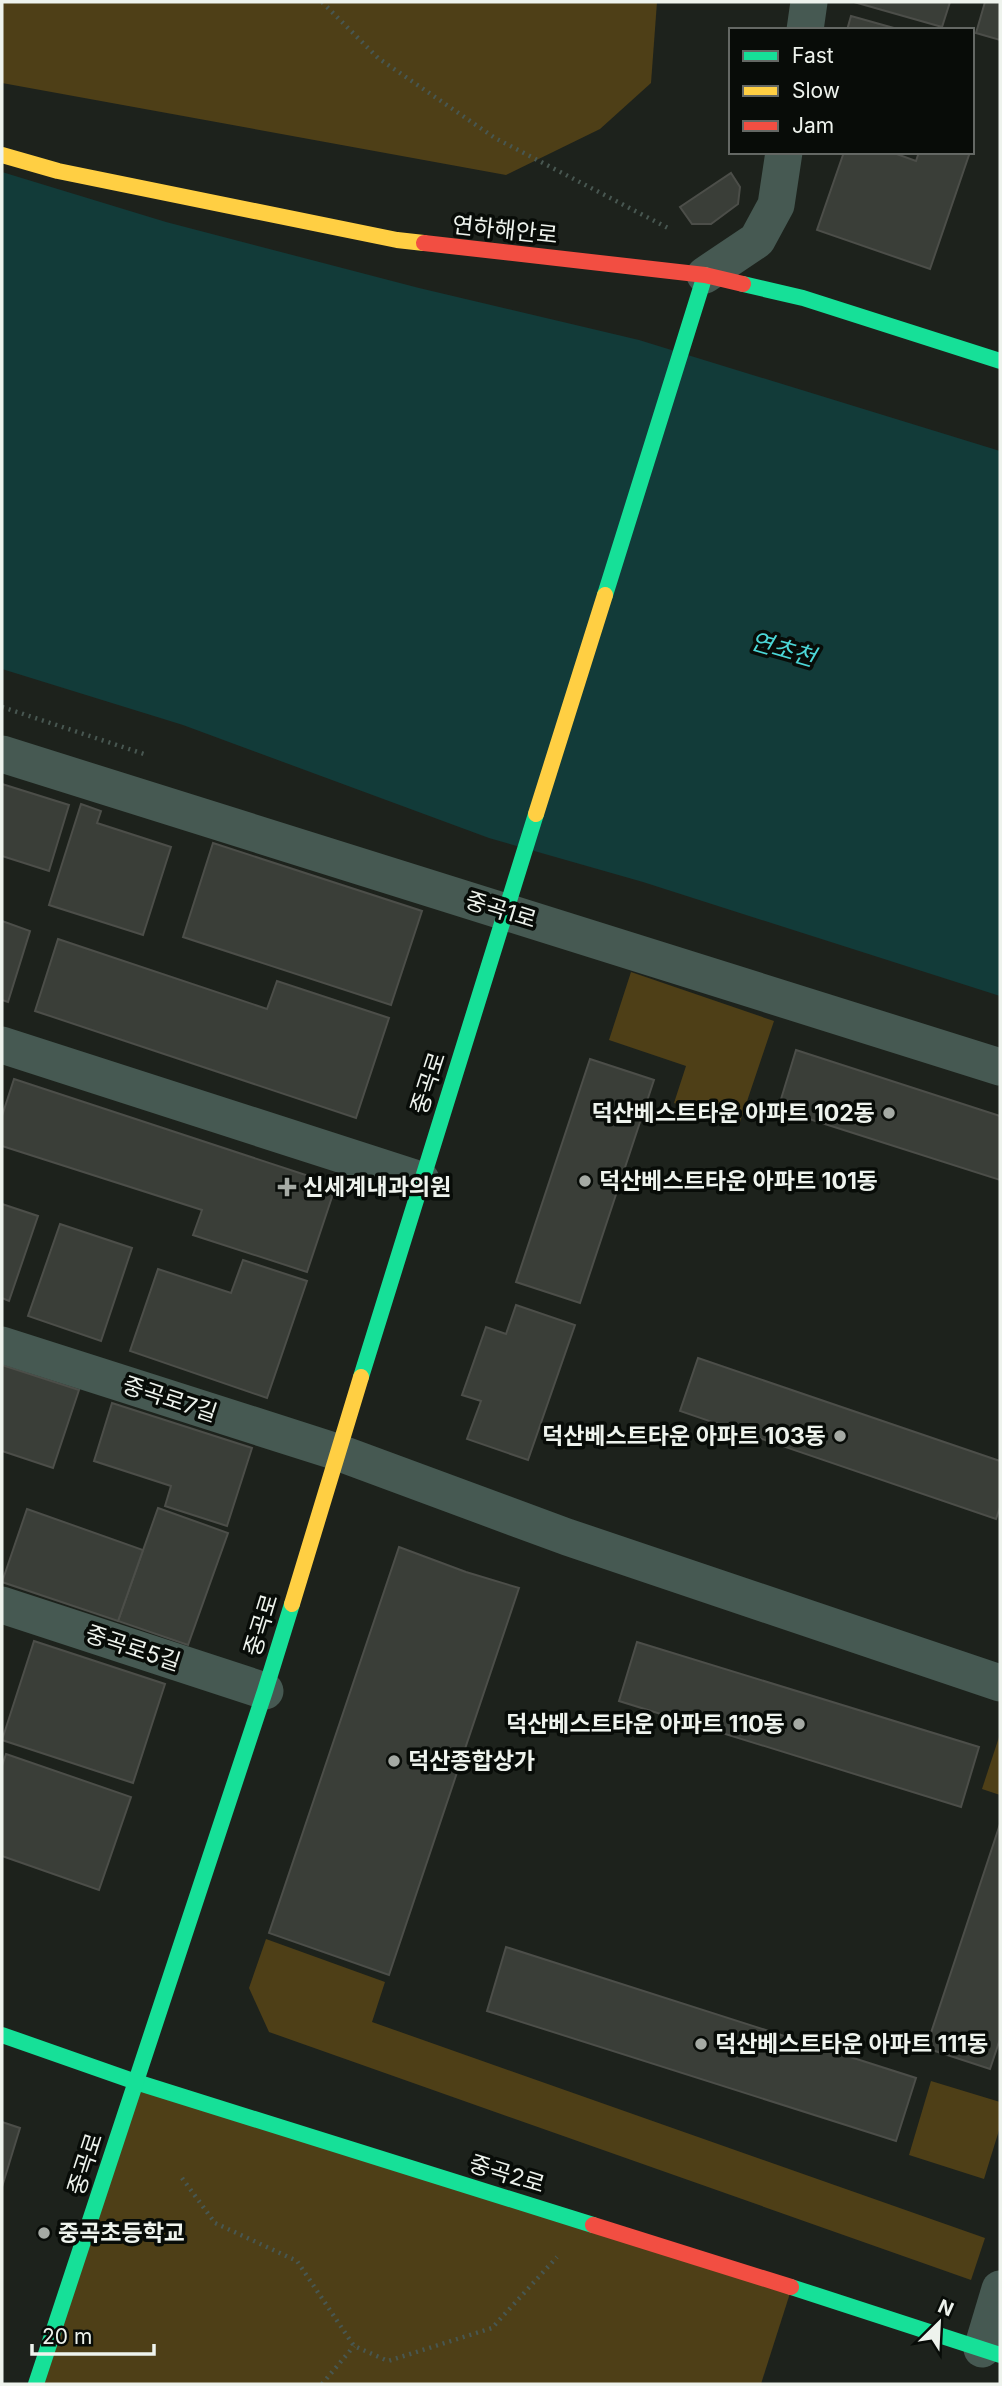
<svg xmlns="http://www.w3.org/2000/svg" width="1002" height="2386" viewBox="0 0 1002 2386" font-family="Inter,'Noto Sans KR',sans-serif">
	<style>
		.green { fill: #4e3f17 }
		.water { fill: #123b39 }
		.building { fill: #3a3e38; stroke: #4c4e49; stroke-width: 2 }
		.lines { fill: none; stroke-linecap: round; stroke-linejoin: round }
		.path { stroke: #485751; stroke-width: 4.5; stroke-dasharray: 2 5; stroke-linecap: butt }
		.street { stroke: #465952; stroke-width: 37 }
		.fast { stroke: #16e098; stroke-width: 16 }
		.slow { stroke: #ffcf43; stroke-width: 16 }
		.jam { stroke: #f24e42; stroke-width: 16 }
		.poi-dot { fill: #a5aaa4; stroke: #080c08; stroke-width: 2.5 }
		.labels { text-anchor: middle; dominant-baseline: central; stroke-width: 7; stroke-linejoin: round; paint-order: stroke }
		.street-label { font-size: 23px; fill: #eef3ed; stroke: #080c08 }
		.poi-label { font-size: 23px; font-weight: bold; fill: #eef3ed; stroke: #080c08; text-anchor: start }
		.water-label { font-size: 24px; font-style: italic; fill: #4cd7d7; stroke: #080c08 }
	</style>
	<rect width="100%" height="100%" fill="#1d221c"/>
	<g class="green">
		<polygon points="2,2 657,2 651,83 600,129 506,175 2,83"/>
		<polygon points="631,972 774,1021 739,1125 674,1103 686,1066 609,1040"/>
		<polygon points="1000,1734 1000,1795 982,1789"/>
		<polygon points="266,1939 385,1982 372,2022 985,2238 971,2280 269,2032 249,1988"/>
		<polygon points="931,2081 1000,2102 1000,2127 984,2179 909,2155"/>
		<polygon points="136,2082 792,2287 761,2384 36,2384"/>
	</g>
	<polygon class="water" points="2,172 166,222 419,288 639,340 1000,451 1000,996 643,882 489,838 183,725 2,669"/>
	<g class="building">
		<polygon points="854,2 950,2 942,27"/>
		<polygon points="985,2 1000,2 1000,40 976,33"/>
		<polygon points="851,16 901,30 847,30"/>
		<polygon points="844,152 891,152 916,161 919,152 970,152 930,269 817,230"/>
		<polygon points="731,173 740,187 738,204 711,224 692,224 680,207"/>
		<polygon points="2,784 69,805 49,871 2,856"/>
		<polygon points="81,804 101,811 97,823 171,847 143,935 49,905"/>
		<polygon points="213,843 422,911 391,1005 183,937"/>
		<polygon points="2,921 30,931 8,1002 2,1000"/>
		<polygon points="58,939 267,1009 277,981 389,1018 356,1118 35,1011"/>
		<polygon points="796,1050 1000,1116 1000,1180 778,1109"/>
		<polygon points="590,1059 654,1080 580,1303 516,1282"/>
		<polygon points="14,1079 336,1185 307,1272 193,1235 202,1210 2,1146 2,1116"/>
		<polygon points="2,1204 38,1216 9,1301 2,1298"/>
		<polygon points="60,1224 132,1248 101,1341 28,1316"/>
		<polygon points="243,1260 307,1281 267,1398 130,1351 158,1269 231,1293"/>
		<polygon points="516,1305 575,1325 528,1460 467,1439 481,1401 462,1395 486,1327 506,1334"/>
		<polygon points="698,1358 1000,1461 1000,1507 996,1519 680,1411"/>
		<polygon points="2,1365 79,1390 53,1468 2,1451"/>
		<polygon points="112,1403 252,1448 227,1526 165,1506 171,1486 94,1461"/>
		<polygon points="158,1508 228,1533 188,1645 118,1621"/>
		<polygon points="27,1509 143,1550 118,1621 2,1582"/>
		<polygon points="399,1547 466,1572 519,1588 389,1975 269,1933"/>
		<polygon points="34,1641 165,1684 133,1783 2,1740"/>
		<polygon points="637,1642 979,1747 961,1807 619,1701"/>
		<polygon points="6,1754 131,1797 99,1890 2,1856 2,1766"/>
		<polygon points="1000,1824 1000,2039 990,2069 926,2048"/>
		<polygon points="506,1947 916,2078 896,2141 487,2011"/>
		<polygon points="2,2122 20,2128 2,2187"/>
	</g>
	<g class="lines">
		<g class="path">
			<polyline points="322,2 378,58 495,138 668,228"/>
			<polyline points="2,707 144,754"/>
			<polyline points="182,2178 215,2223 297,2261 354,2346 388,2361 492,2328 557,2257"/>
			<polyline points="322,2384 354,2346"/>
		</g>
		<g class="street">
			<polyline points="805,30 809,2"/>
			<polyline points="705,275 757,240 776,205 784,152"/>
			<polyline points="2,754 1000,1067"/>
			<polyline points="2,1045 421,1180"/>
			<polyline points="2,1345 337,1452 567,1537 1000,1683"/>
			<polyline points="2,1605 265,1691"/>
			<polyline points="982,2349 1000,2289"/>
		</g>
		<g class="fast">
			<polyline points="743,284 803,298 1000,361"/>
			<polyline points="605,595 705,275"/>
			<polyline points="361,1377 536,814"/>
			<polyline points="2,2035 136,2082 593,2225"/>
			<polyline points="791,2287 1000,2355"/>
			<polyline points="36,2384 265,1691 292,1604"/>
		</g>
		<g class="slow">
			<polyline points="2,155 58,171 397,240 424,243"/>
			<polyline points="536,814 605,595"/>
			<polyline points="292,1604 361,1377"/>
		</g>
		<g class="jam">
			<polyline points="424,243 705,275 743,284"/>
			<polyline points="593,2225 791,2287"/>
		</g>
	</g>
	<g class="poi-dot">
		<circle cx="889" cy="1113" r="7"/>
		<circle cx="585" cy="1181" r="7"/>
		<path d="M283.5 1176.5h7v7h7v7h-7v7h-7v-7h-7v-7h7z"/>
		<circle cx="840" cy="1436" r="7"/>
		<circle cx="799" cy="1724" r="7"/>
		<circle cx="394" cy="1761" r="7"/>
		<circle cx="701" cy="2044" r="7"/>
		<circle cx="44" cy="2233" r="7"/>
	</g>
	<g class="labels">
		<g class="street-label">
			<text transform="translate(505 230) rotate(6)">연하해안로</text>
			<text transform="translate(501 910) rotate(17)">중곡1로</text>
			<text transform="translate(428 1083) rotate(-72)">중곡로</text>
			<text transform="translate(170 1399) rotate(18)">중곡로7길</text>
			<text transform="translate(261 1625) rotate(-73)">중곡로</text>
			<text transform="translate(133 1648) rotate(18)">중곡로5길</text>
			<text transform="translate(85 2164) rotate(-72)">중곡로</text>
			<text transform="translate(507 2174) rotate(17)">중곡2로</text>
		</g>
		<g class="poi-label">
			<text x="875" y="1113" text-anchor="end">덕산베스트타운 아파트 102동</text>
			<text x="599" y="1181">덕산베스트타운 아파트 101동</text>
			<text x="303" y="1187">신세계내과의원</text>
			<text x="826" y="1436" text-anchor="end">덕산베스트타운 아파트 103동</text>
			<text x="785" y="1724" text-anchor="end">덕산베스트타운 아파트 110동</text>
			<text x="408" y="1761">덕산종합상가</text>
			<text x="715" y="2044">덕산베스트타운 아파트 111동</text>
			<text x="58" y="2233">중곡초등학교</text>
		</g>
		<g class="water-label">
			<text transform="translate(783 649) rotate(16)">연초천</text>
		</g>
	</g>
	<rect width="1002" height="2386" fill="none" stroke="#eef3ed" stroke-width="7"/>
	<rect x="729" y="28" width="245" height="126" fill="#080c08" stroke="#646864" stroke-width="2"/>
	<rect x="743" y="51" width="35" height="10" fill="#16e098" stroke="#646864" stroke-width="2"/>
	<text x="792" y="63" font-size="21" fill="#eef3ed">Fast</text>
	<rect x="743" y="86" width="35" height="10" fill="#ffcf43" stroke="#646864" stroke-width="2"/>
	<text x="792" y="98" font-size="21" fill="#eef3ed">Slow</text>
	<rect x="743" y="121" width="35" height="10" fill="#f24e42" stroke="#646864" stroke-width="2"/>
	<text x="792" y="133" font-size="21" fill="#eef3ed">Jam</text>
	<g transform="translate(939 2323) rotate(24)" stroke="#080c08" stroke-width="5" paint-order="stroke">
	<path d="M0-5L12 26L0 18L-12 26Z" fill="#eef3ed"/>
	<text y="-10" font-size="19" font-weight="bold" text-anchor="middle" fill="#eef3ed">N</text>
	</g>
	<path d="M32 2344v10h122v-10" fill="none" stroke="#eef3ed" stroke-width="3.5"/>
	<text x="42" y="2344" font-size="21" fill="#eef3ed" stroke="#080c08" stroke-width="5" paint-order="stroke">20 m</text>
</svg>
